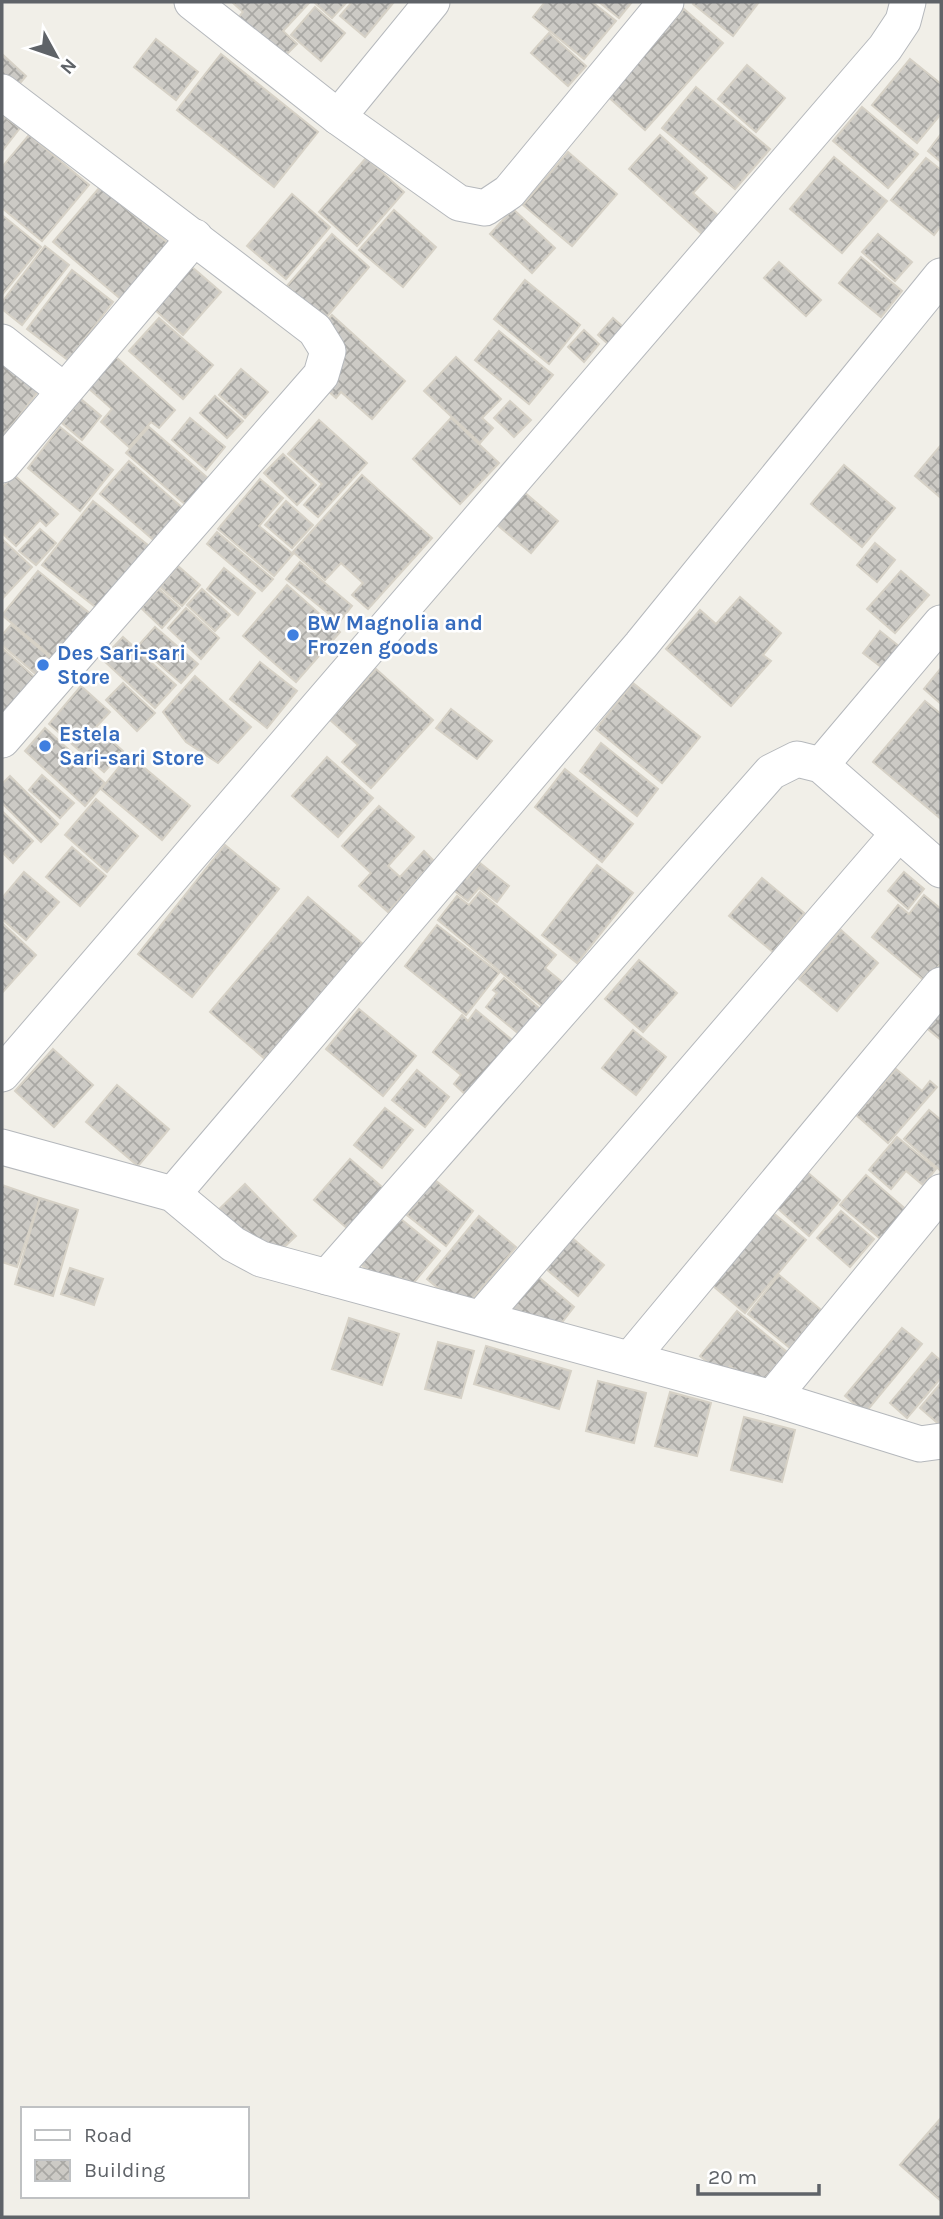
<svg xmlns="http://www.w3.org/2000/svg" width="943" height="2219" viewBox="0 0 943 2219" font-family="Karla,sans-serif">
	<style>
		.building { fill: url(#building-cross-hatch); stroke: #d6d1c6; stroke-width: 2 }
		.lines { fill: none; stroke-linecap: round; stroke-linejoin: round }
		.minor-casing { stroke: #b5b8bc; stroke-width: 37 }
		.minor { stroke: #fff; stroke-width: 35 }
		.shop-dot { fill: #3f7fe0; stroke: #fff; stroke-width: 2.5 }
		.labels { text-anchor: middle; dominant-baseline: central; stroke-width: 5; stroke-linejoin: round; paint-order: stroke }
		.shop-label { font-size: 21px; font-weight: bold; fill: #366cbe; stroke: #fff; text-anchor: start }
	</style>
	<defs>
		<pattern id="building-cross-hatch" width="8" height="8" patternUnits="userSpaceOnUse" patternTransform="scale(1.75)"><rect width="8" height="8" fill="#cccac5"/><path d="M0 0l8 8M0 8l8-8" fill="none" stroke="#a9a8a4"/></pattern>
	</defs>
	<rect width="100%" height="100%" fill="#f1efe8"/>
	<g class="building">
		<polygon points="232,2 310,2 283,31 297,44 283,58 238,18 243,12"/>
		<polygon points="317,2 347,2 332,18 315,3"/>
		<polygon points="352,2 394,2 365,37 340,16"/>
		<polygon points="545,2 592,2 616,21 584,59 533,17"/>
		<polygon points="599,2 632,2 619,18"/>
		<polygon points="695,2 759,2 733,36 693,4"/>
		<polygon points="315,7 345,33 321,61 291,35"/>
		<polygon points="684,9 723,43 645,130 606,95"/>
		<polygon points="549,33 586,66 568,86 531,53"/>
		<polygon points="156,39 198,72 176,100 134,67"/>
		<polygon points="2,54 26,76 15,89 2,78"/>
		<polygon points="221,54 318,132 274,187 177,110"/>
		<polygon points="910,59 941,84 941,114 917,143 872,105"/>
		<polygon points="747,65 785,98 756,132 718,99"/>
		<polygon points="696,87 770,149 735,189 662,128"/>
		<polygon points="862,107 918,154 888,188 833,141"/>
		<polygon points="2,115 20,128 2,151"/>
		<polygon points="941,134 941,162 928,151"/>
		<polygon points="29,135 89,185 42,241 2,208 2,167"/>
		<polygon points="660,135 707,178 693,193 720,217 703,235 629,169"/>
		<polygon points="568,152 617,194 572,246 523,205"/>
		<polygon points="834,157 887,201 842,253 790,209"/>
		<polygon points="366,158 404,192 357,246 319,212"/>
		<polygon points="926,158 941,170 941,226 934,235 891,200"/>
		<polygon points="100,187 169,244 122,300 53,242"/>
		<polygon points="292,194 330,227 286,279 247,246"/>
		<polygon points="513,209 555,248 532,273 490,234"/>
		<polygon points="394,210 436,247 403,287 359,250"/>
		<polygon points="2,215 41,247 2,295"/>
		<polygon points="332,234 369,267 325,319 287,286"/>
		<polygon points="878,234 912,262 895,281 862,252"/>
		<polygon points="45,246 69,265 22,325 2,309 2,302"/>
		<polygon points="861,257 902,291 881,317 839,283"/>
		<polygon points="779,262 821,300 806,316 764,278"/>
		<polygon points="192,267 221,292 183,335 154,309"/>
		<polygon points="72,270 113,302 68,360 27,329"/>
		<polygon points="525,280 580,325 549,364 494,319"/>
		<polygon points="332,315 405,381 372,419 341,392 336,398 318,382 319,330"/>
		<polygon points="159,318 213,365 183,399 129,351"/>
		<polygon points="613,318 631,334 617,352 598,335"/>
		<polygon points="584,330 599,344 584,362 568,347"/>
		<polygon points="499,331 553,375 529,404 475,360"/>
		<polygon points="116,357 175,410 159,428 151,422 129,447 101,422 112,409 88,388"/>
		<polygon points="456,357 501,399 482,418 493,428 480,443 424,391"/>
		<polygon points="2,359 40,389 2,438"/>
		<polygon points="241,369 268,392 245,418 219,395"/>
		<polygon points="215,396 243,421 227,438 200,413"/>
		<polygon points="81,399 101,416 82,440 62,423"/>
		<polygon points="510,401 531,420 514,437 494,418"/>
		<polygon points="190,418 225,447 206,470 172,440"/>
		<polygon points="451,418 499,463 460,504 413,459"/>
		<polygon points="319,420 367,463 318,517 304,505 322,484 288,454"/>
		<polygon points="60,427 113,470 80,511 28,468"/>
		<polygon points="149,427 209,479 186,505 126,453"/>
		<polygon points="941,445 941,498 915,476"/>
		<polygon points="283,454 316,485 297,505 264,473"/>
		<polygon points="129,461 185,510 157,543 100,494"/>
		<polygon points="844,465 895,508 862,547 811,504"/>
		<polygon points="14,475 58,514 46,526 40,520 16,546 2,533 2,488"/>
		<polygon points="362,475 432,538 368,609 352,595 363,583 341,563 325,580 293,552"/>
		<polygon points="260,479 283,498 259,526 293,554 274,576 218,529"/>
		<polygon points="524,492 558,521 531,553 496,524"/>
		<polygon points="93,501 149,546 98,609 42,565"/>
		<polygon points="286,501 313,525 292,548 265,525"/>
		<polygon points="40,529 56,543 36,565 19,551"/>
		<polygon points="217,532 273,579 262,591 207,544"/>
		<polygon points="2,539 32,567 2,599"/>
		<polygon points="875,543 895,560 877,582 857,565"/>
		<polygon points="300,562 352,606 339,622 286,579"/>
		<polygon points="178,566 200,585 182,606 160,587"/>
		<polygon points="224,568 255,593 238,615 207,589"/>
		<polygon points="38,571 93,616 57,661 2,615"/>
		<polygon points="901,571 929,595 895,633 867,609"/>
		<polygon points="287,585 340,632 296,682 243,636"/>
		<polygon points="159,589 180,608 162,628 141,608"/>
		<polygon points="202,589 230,615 215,631 187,605"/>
		<polygon points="740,597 781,633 763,655 771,661 731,706 666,649 700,610 716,624"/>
		<polygon points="186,608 219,638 201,659 168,628"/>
		<polygon points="11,625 52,659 38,676 2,645 2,635"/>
		<polygon points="155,627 198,664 181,683 138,646"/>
		<polygon points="880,631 906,652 889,673 863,653"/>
		<polygon points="123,637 176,685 155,708 102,659"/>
		<polygon points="2,648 39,681 2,723"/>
		<polygon points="260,662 297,691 267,728 230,699"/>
		<polygon points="941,668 941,704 924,689"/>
		<polygon points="376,669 433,720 371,788 342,762 358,745 330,720"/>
		<polygon points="195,676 251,727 218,763 186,742 163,712"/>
		<polygon points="123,683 155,713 137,731 106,700"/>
		<polygon points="633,683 700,737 662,783 596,729"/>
		<polygon points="81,686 110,712 96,727 123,751 104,772 49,724"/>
		<polygon points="925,701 941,714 941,819 873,762"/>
		<polygon points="451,709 492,741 477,759 436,728"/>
		<polygon points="45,728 105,783 85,806 25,751"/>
		<polygon points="601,743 658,789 637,816 580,771"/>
		<polygon points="129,755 190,806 162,840 101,789"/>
		<polygon points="327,757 373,798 338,837 292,796"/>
		<polygon points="565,769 633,824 602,862 535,807"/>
		<polygon points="42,775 74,803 60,818 29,790"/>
		<polygon points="10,776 58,824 41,842 2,803 2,784"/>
		<polygon points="96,799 138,836 107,872 65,835"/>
		<polygon points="379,806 414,837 388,866 400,877 424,851 434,861 388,912 359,886 371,873 342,846"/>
		<polygon points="2,811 33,841 13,863 2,852"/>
		<polygon points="225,845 279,889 192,997 138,954"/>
		<polygon points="72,847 106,876 80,906 46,877"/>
		<polygon points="480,863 509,886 497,902 479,888 468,901 452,889 462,875 467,879"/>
		<polygon points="597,865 633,893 577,963 542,935"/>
		<polygon points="24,872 59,902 26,940 2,919 2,898"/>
		<polygon points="904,872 924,889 908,909 888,891"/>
		<polygon points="762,878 804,913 773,952 729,916"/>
		<polygon points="480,892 556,955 545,968 562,982 542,1006 438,920 457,896 469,905"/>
		<polygon points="924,895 941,909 941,963 926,982 872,937 898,905 909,914"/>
		<polygon points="308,897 363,944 265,1059 210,1012"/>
		<polygon points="2,923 36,955 2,993"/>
		<polygon points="437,925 499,973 466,1015 405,966"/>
		<polygon points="841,930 878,963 837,1011 799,979"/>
		<polygon points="639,960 677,993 643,1032 605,999"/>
		<polygon points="504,978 546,1014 525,1039 486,1007 497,993 493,990"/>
		<polygon points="941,1003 941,1040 923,1025"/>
		<polygon points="359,1009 416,1056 383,1096 326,1049"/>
		<polygon points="476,1010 517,1044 466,1095 454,1084 461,1075 433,1052 462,1015 468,1021"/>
		<polygon points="633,1030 666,1057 636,1095 602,1068"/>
		<polygon points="53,1049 93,1085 54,1127 15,1091"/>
		<polygon points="896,1069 922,1091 930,1081 937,1087 888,1143 856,1115"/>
		<polygon points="417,1070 449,1097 425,1127 392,1100"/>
		<polygon points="117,1085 169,1129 138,1166 86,1122"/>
		<polygon points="385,1108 413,1130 382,1168 354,1145"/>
		<polygon points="929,1110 941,1120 941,1171 904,1139"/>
		<polygon points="897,1137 936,1169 923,1185 906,1171 891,1189 869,1170"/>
		<polygon points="350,1159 389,1193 354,1234 314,1200"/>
		<polygon points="807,1172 840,1200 809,1236 776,1207"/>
		<polygon points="866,1175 908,1211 883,1241 840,1205"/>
		<polygon points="435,1180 473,1211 446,1246 407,1215"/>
		<polygon points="245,1184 296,1236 257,1273 207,1221"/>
		<polygon points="2,1185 40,1198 17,1267 2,1262"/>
		<polygon points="40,1198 78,1210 53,1296 15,1284"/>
		<polygon points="841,1211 874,1239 850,1267 817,1238"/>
		<polygon points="772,1212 806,1240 745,1313 712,1285"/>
		<polygon points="396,1215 440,1251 411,1286 400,1277 391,1289 358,1262"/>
		<polygon points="479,1216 516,1247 464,1309 427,1279"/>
		<polygon points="571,1237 604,1265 578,1296 545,1268"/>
		<polygon points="70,1268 103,1279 94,1305 61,1294"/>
		<polygon points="535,1274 574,1307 553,1334 508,1308"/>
		<polygon points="779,1275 821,1310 790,1348 748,1314"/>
		<polygon points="737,1311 787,1352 757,1388 730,1366 723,1374 700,1356"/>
		<polygon points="349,1318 399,1334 382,1385 332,1369"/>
		<polygon points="902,1328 922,1344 865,1413 845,1396"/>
		<polygon points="438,1342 474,1351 461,1398 425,1389"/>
		<polygon points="486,1346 571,1371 559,1409 474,1384"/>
		<polygon points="932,1353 941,1361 941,1378 907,1418 890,1403"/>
		<polygon points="598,1381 646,1393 634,1443 586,1431"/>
		<polygon points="941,1383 941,1426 920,1408"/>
		<polygon points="670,1392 711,1403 697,1456 655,1446"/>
		<polygon points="744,1417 795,1430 782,1482 731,1470"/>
		<polygon points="941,2118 941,2201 900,2165"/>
	</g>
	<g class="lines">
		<defs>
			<g id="minor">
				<polyline points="192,2 338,117 459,203 485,208 509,192 666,2"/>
				<polyline points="2,92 315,330 328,351 321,375 2,740"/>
				<polyline points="338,117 432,2"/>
				<polyline points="2,342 63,390"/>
				<polyline points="2,465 195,237"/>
				<polyline points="821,765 941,623"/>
				<polyline points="2,1074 885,48 903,21 908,2"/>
				<polyline points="2,1147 173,1194 233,1244 261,1259 772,1398 920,1444 941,1441"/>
				<polyline points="173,1194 641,645 941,276"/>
				<polyline points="327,1277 771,772 797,759 821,765 941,870"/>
				<polyline points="482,1317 898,834"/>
				<polyline points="630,1359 941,985"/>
				<polyline points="772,1398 941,1192"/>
			</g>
		</defs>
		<use href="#minor" class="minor-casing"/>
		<use href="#minor" class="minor"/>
	</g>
	<g class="shop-dot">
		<circle cx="293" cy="635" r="7"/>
		<circle cx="43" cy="665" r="7"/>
		<circle cx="45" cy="746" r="7"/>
	</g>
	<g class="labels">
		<g class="shop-label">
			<text x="307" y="623">BW Magnolia and<tspan x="307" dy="24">Frozen goods</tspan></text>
			<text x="57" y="653">Des Sari-sari<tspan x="57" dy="24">Store</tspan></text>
			<text x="59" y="734">Estela<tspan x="59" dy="24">Sari-sari Store</tspan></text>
		</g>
	</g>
	<rect width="943" height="2219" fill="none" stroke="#5f6368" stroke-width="7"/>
	<rect x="21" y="2107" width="228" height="91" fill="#ffffff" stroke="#bfc1c3" stroke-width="2"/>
	<rect x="35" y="2130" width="35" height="10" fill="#ffffff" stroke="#bfc1c3" stroke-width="2"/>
	<text x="84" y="2142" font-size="21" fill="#5f6368">Road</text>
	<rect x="35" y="2160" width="35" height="21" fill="url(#building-cross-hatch)" stroke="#bfc1c3" stroke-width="2"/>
	<text x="84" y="2177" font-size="21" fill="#5f6368">Building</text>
	<g transform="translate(56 56) rotate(130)" stroke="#ffffff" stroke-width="5" paint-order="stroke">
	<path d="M0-5L12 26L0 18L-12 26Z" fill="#5f6368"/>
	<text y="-10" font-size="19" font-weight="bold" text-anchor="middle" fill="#5f6368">N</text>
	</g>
	<path d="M698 2184v10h121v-10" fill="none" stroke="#5f6368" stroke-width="3.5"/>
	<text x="708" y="2184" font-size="21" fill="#5f6368" stroke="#ffffff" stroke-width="5" paint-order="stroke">20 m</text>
</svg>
